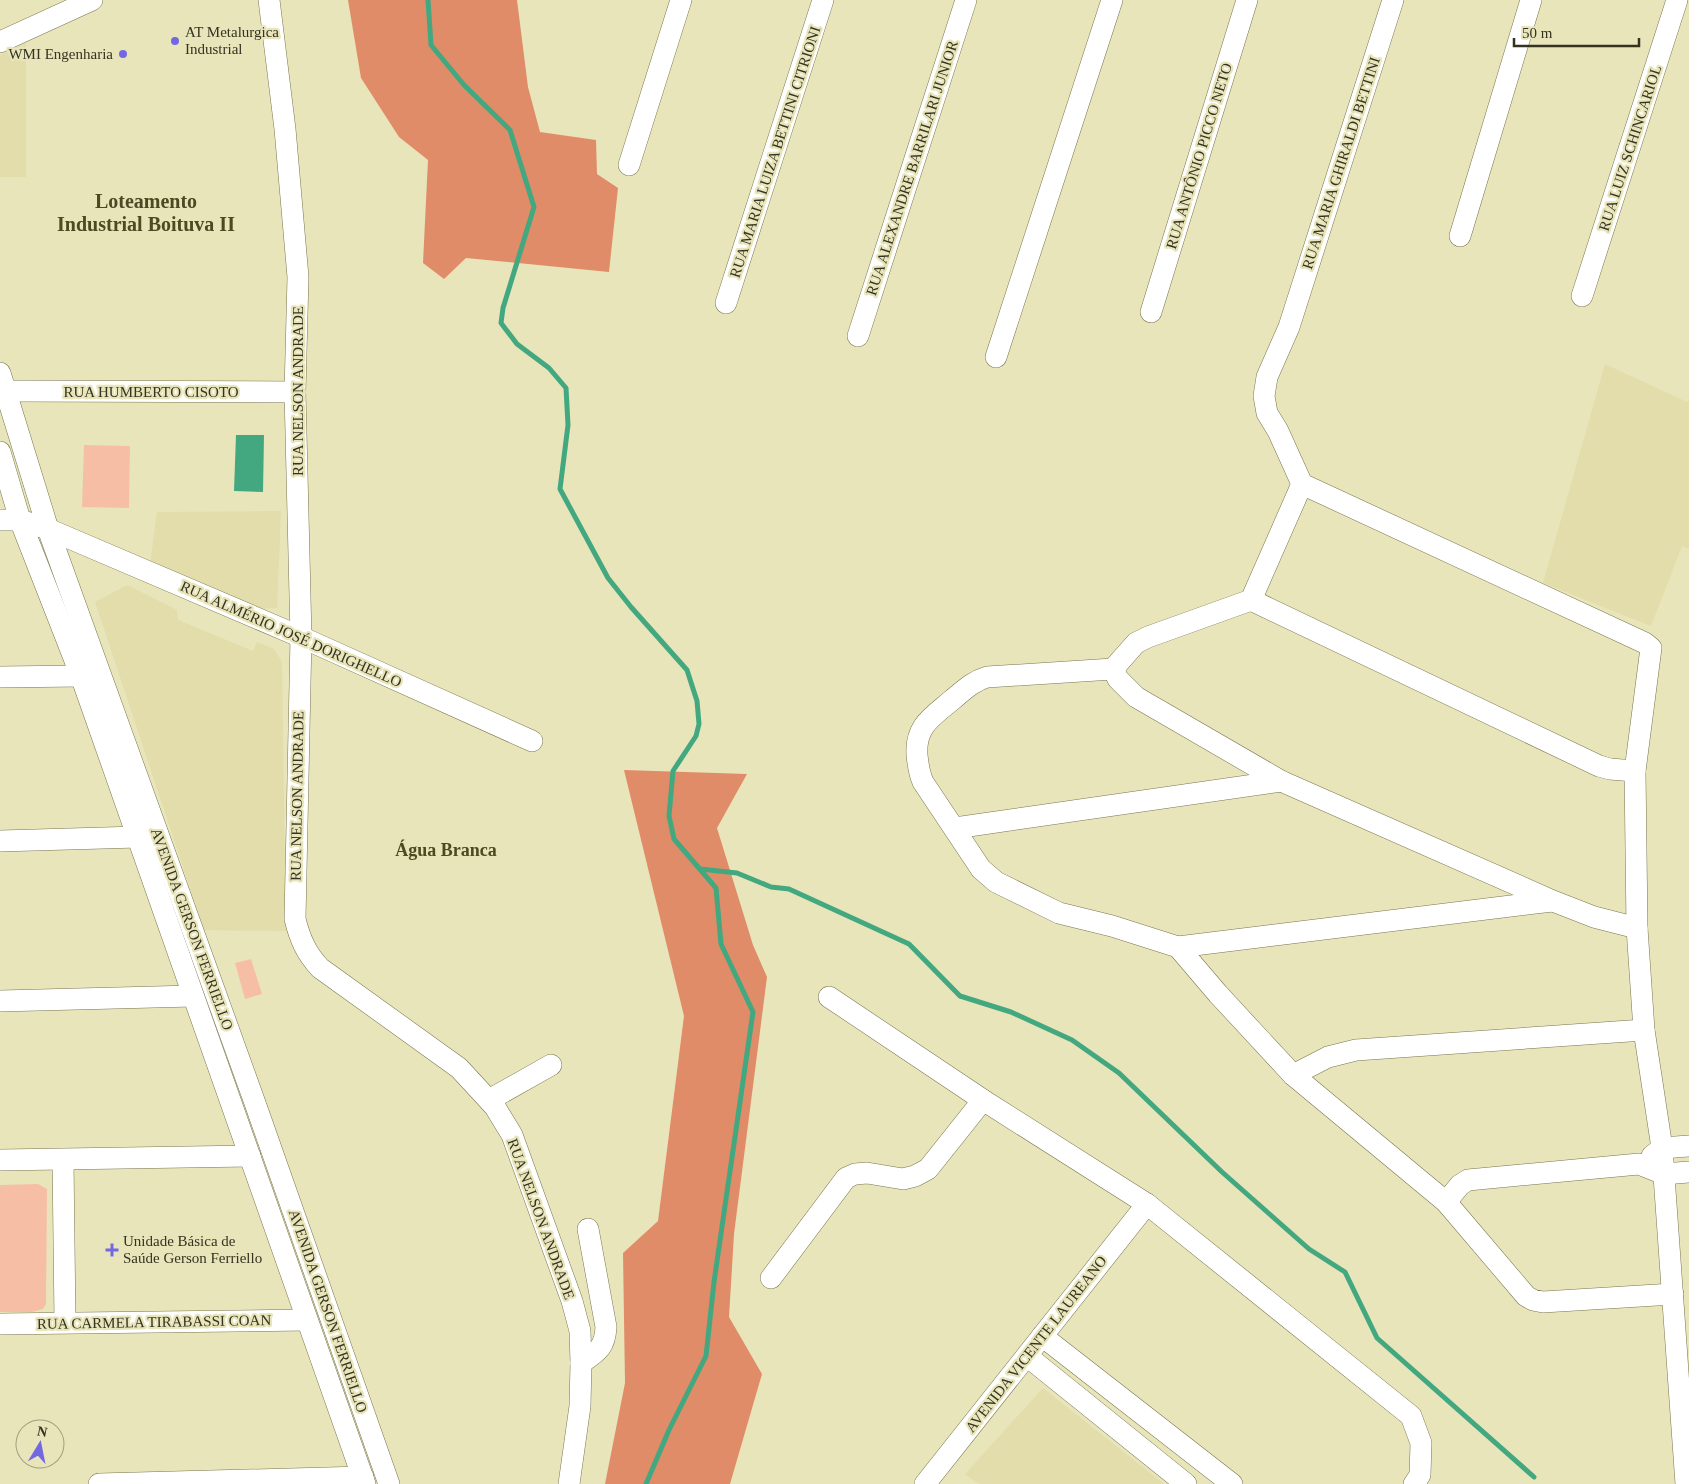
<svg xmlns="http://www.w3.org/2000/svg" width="1689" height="1484" viewBox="0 0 1689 1484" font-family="Georgia,serif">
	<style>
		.built { fill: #e2ddaa }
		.green { fill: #f7bea6 }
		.forest { fill: #e08c69 }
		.water { fill: #43a87f }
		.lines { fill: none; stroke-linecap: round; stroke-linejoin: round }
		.stream { stroke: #43a87f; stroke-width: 5 }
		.minor-casing { stroke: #79754e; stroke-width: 22 }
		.minor { stroke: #fff; stroke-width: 21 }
		.poi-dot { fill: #7368e3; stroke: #e9e5ba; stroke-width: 2 }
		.labels { text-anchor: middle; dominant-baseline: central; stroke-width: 4.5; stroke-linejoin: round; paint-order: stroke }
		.poi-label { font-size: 15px; fill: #343322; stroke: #e9e5ba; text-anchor: start }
		.street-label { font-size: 15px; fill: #343322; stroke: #e9e5ba }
		.quarter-label { font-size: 18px; font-weight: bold; fill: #4d4923; stroke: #e9e5ba }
		.district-label { font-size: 20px; font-weight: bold; fill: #4d4923; stroke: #e9e5ba }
	</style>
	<rect width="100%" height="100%" fill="#e9e5ba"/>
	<g class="built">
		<polygon points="26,43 26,177 0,177 0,55"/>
		<polygon points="1605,364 1687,402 1689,399 1689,549 1682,546 1651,626 1543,583"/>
		<polygon points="281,511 277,608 253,609 150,565 157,512"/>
		<polygon points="127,585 177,610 178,620 253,651 257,642 274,649 282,662 286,931 204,930 95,602"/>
		<polygon points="1043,1388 1164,1484 979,1484 965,1474"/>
	</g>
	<g class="green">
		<polygon points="84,445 130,446 129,508 82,507"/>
		<polygon points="251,959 262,994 245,999 235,963"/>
		<polygon points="38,1184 47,1189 46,1304 43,1309 32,1312 0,1312 0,1185"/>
	</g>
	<g class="forest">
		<polygon points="348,0 517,0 528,87 540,132 596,140 597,174 618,188 609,272 466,258 444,279 423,263 428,160 399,137 361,78"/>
		<polygon points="624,770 747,774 717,828 753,945 767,977 734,1234 729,1317 762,1374 730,1484 605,1484 625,1383 623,1253 658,1221 684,1016"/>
	</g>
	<polygon class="water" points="236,435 264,435 263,492 234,491"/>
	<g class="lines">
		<g class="stream">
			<polyline points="428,0 431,45 464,85 510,130 534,207 503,308 501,323 517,344 549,368 566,388 568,425 560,489 608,578 631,607 687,670 697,701 699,724 696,736 673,771 669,816 674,839 716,888 721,944 753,1012 714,1282 706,1356 669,1430 646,1484"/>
			<polyline points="700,869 737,873 771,887 789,889 909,944 960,996 1011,1012 1072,1040 1119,1073 1222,1172 1309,1249 1345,1272 1377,1338 1534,1477"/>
		</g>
		<defs>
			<g id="minor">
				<path d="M269,0L285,129L298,277L295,392L301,637L295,919C300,939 306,953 320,968L459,1068L495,1107L512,1135L572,1301L580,1331L581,1363L580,1406L569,1484"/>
				<polyline points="1393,0 1289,327 1267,377 1264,396 1267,413 1278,431 1302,484 1645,643 1651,648 1635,771 1637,928 1644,1030 1662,1148 1686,1484"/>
				<polyline points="0,42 92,0"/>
				<polyline points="629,165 681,0"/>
				<polyline points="1460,236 1531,0"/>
				<polyline points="1582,296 1677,0"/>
				<polyline points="726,303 823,0"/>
				<polyline points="1151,312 1247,0"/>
				<polyline points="858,336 966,0"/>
				<polyline points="996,357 1112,0"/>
				<polyline points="0,373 48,529 255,1103 389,1484"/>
				<polyline points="7,391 295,392"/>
				<polyline points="0,452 20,520 81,676 365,1484"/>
				<path d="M1302,484L1251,600L1148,637L1136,643L1113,669L987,677C973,681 963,691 952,700C932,717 915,726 917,755C918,765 919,773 923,782L981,869L996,882L1059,913L1112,926L1178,947L1218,994L1293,1075L1446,1202L1526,1296L1533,1300L1543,1302L1673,1294"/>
				<polyline points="0,520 20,520 48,529 301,637 532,741"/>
				<polyline points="1251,600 1599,766 1610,769 1635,771"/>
				<polyline points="1113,669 1118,679 1136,697 1281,781 1553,901 1594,917 1637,928"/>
				<polyline points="0,677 81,676"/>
				<polyline points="955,828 1281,781"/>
				<polyline points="0,841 138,837"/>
				<polyline points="1178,947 1552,901"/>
				<polyline points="829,997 983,1100"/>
				<polyline points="0,1001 193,996"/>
				<polyline points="1293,1075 1328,1057 1356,1050 1644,1030"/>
				<polyline points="489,1100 551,1065"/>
				<polyline points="1652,1156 1662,1148 1689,1146"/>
				<polyline points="0,1160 250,1156"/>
				<polyline points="63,1160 65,1322"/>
				<polyline points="1446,1202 1460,1185 1468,1180 1639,1164 1664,1174 1689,1172"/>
				<polyline points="771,1278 846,1178 855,1174 867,1173 903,1179 915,1176 928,1169 983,1100 1147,1204 1411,1416 1421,1443 1420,1475 1414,1484"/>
				<polyline points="0,1324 307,1320"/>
				<polyline points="1042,1336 1232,1484"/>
				<polyline points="1027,1356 1186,1484"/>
				<path d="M581,1363C597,1352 605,1348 606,1327L588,1229"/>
				<polyline points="99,1484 363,1477"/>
				<polyline points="925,1484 1147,1204"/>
			</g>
		</defs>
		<use href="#minor" class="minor-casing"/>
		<use href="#minor" class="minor"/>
	</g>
	<g class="poi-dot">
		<circle cx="175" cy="41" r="5"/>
		<circle cx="123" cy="54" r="5"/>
		<path d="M109.5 1242.5h5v5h5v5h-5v5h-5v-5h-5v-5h5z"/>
	</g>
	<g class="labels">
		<g class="poi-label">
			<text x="185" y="32">AT Metalurgica<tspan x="185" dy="17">Industrial</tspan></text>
			<text x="113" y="54" text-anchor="end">WMI Engenharia</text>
			<text x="123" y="1241">Unidade Básica de<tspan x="123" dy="17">Saúde Gerson Ferriello</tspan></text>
		</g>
		<g class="street-label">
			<text transform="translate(1630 148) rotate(-72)">RUA LUIZ SCHINCARIOL</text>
			<text transform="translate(775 152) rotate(-72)">RUA MARIA LUIZA BETTINI CITRIONI</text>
			<text transform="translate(1199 156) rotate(-73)">RUA ANTÔNIO PICCO NETO</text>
			<text transform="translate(1341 163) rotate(-72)">RUA MARIA GHIRALDI BETTINI</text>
			<text transform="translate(912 168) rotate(-72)">RUA ALEXANDRE BARRILARI JUNIOR</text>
			<text transform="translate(298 391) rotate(-90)">RUA NELSON ANDRADE</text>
			<text x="151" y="392">RUA HUMBERTO CISOTO</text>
			<text transform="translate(291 634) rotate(24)">RUA ALMÉRIO JOSÉ DORIGHELLO</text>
			<text transform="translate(297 796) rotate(-89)">RUA NELSON ANDRADE</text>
			<text transform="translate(192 929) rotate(70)">AVENIDA GERSON FERRIELLO</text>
			<text transform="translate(541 1219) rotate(70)">RUA NELSON ANDRADE</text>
			<text transform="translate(328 1311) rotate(71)">AVENIDA GERSON FERRIELLO</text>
			<text transform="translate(154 1322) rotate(-1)">RUA CARMELA TIRABASSI COAN</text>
			<text transform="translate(1036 1344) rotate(-52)">AVENIDA VICENTE LAUREANO</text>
		</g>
		<g class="quarter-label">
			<text x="446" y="850">Água Branca</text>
		</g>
		<g class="district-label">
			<text x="146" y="201">Loteamento<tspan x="146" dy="23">Industrial Boituva II</tspan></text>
		</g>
	</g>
	<g transform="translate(40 1444) rotate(10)"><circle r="24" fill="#e9e5ba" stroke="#a19e7d"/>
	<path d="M0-4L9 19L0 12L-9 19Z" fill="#7368e3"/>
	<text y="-8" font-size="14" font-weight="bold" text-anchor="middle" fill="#343322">N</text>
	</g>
	<path d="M1514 38v8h125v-8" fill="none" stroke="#343322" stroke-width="2.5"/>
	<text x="1522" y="38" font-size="15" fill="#343322" stroke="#e9e5ba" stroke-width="4" paint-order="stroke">50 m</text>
</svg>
